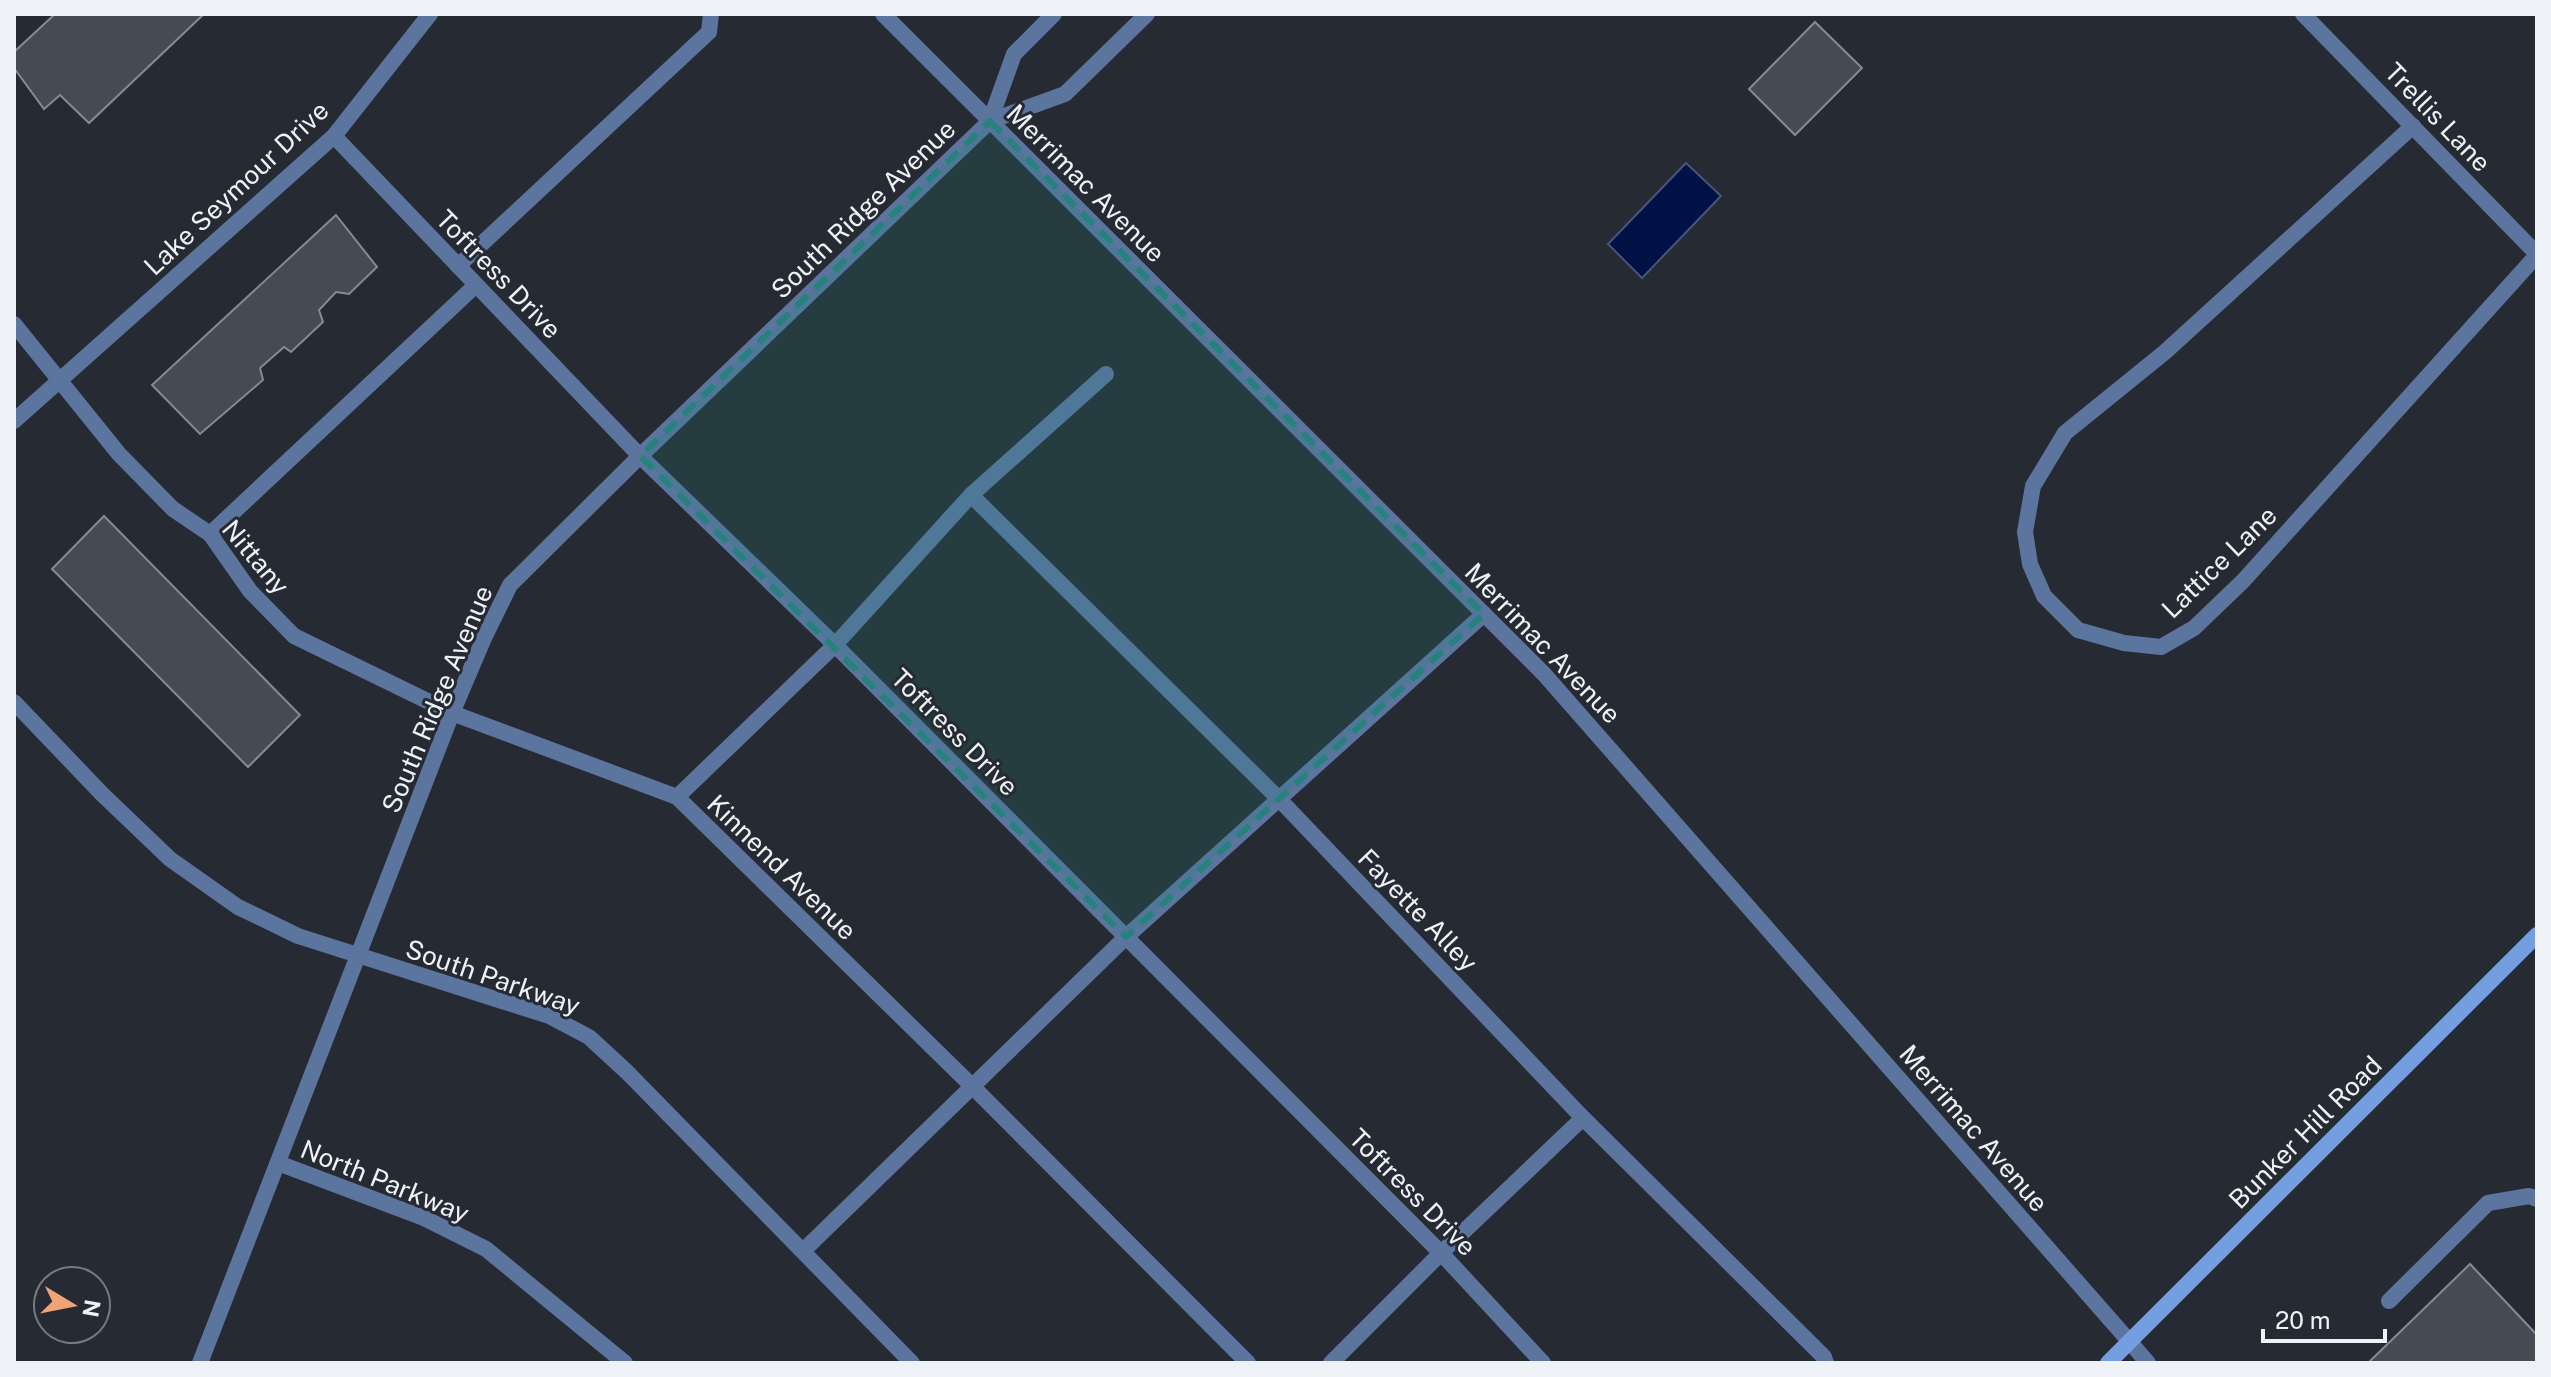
<svg xmlns="http://www.w3.org/2000/svg" width="2551" height="1377" viewBox="0 0 2551 1377" font-family="'Public Sans',sans-serif">
	<style>
		.water { fill: #001245; stroke: #47557a; stroke-width: 2 }
		.building { fill: #454b53; stroke: #858b95; stroke-width: 2 }
		.lines { fill: none; stroke-linecap: round; stroke-linejoin: round }
		.service { stroke: #5b759f; stroke-width: 16 }
		.minor { stroke: #5b759f; stroke-width: 16 }
		.tertiary { stroke: #5b759f; stroke-width: 16 }
		.secondary { stroke: #759ee1; stroke-width: 16 }
		.marked { fill: #25827c; fill-opacity: 0.2; stroke: #25827c; stroke-width: 6; stroke-dasharray: 16 10; stroke-linejoin: round }
		.labels { text-anchor: middle; dominant-baseline: central; stroke-width: 6; stroke-linejoin: round; paint-order: stroke }
		.street-label { font-size: 26px; fill: #eef2f7; stroke: #262b33 }
	</style>
	<rect width="100%" height="100%" fill="#262b33"/>
	<polygon class="water" points="1686,163 1721,196 1642,278 1608,244"/>
	<g class="building">
		<polygon points="55,14 204,14 89,123 60,95 44,109 14,68 14,52"/>
		<polygon points="1815,22 1862,68 1795,135 1749,89"/>
		<polygon points="336,215 377,267 349,294 336,292 319,310 323,322 291,352 284,347 260,368 263,380 200,434 152,385"/>
		<polygon points="104,516 300,715 248,767 52,569"/>
		<polygon points="2470,1264 2537,1335 2537,1363 2368,1363"/>
	</g>
	<g class="lines">
		<g class="service">
			<polyline points="458,266 709,32 711,14"/>
			<polyline points="971,495 1279,799 1583,1118 1824,1357 1826,1363"/>
			<polyline points="452,713 677,797"/>
			<polyline points="2389,1301 2488,1203 2529,1196 2537,1199"/>
		</g>
		<g class="minor">
			<polyline points="2303,14 2537,254"/>
			<polyline points="990,121 1014,54 1054,14"/>
			<polyline points="2413,126 2165,352 2065,433 2033,486 2025,532 2030,564 2044,596 2078,630 2124,643 2161,647 2194,628 2243,581 2537,255"/>
			<polyline points="334,136 640,456 835,645 1441,1253 1543,1363"/>
			<polyline points="14,324 119,454 173,509 210,534 250,591 294,636 452,713"/>
			<polyline points="1106,374 971,495 835,645 677,797 973,1087 1248,1363"/>
			<polyline points="14,421 334,136 430,14"/>
			<polyline points="210,534 476,285"/>
			<polyline points="14,702 102,794 170,859 238,907 298,936 549,1016 589,1037 627,1072 912,1363"/>
			<polyline points="278,1163 424,1218 486,1249 625,1363"/>
			<polyline points="803,1251 1126,937 1484,614"/>
			<polyline points="2129,1341 2148,1363"/>
			<polyline points="200,1363 452,713 484,638 510,585 640,456 990,121 1065,94 1147,14"/>
			<polyline points="1331,1363 1441,1253 1583,1118"/>
		</g>
		<polyline class="tertiary" points="883,14 1544,674 2129,1341"/>
		<polyline class="secondary" points="2108,1363 2537,935"/>
	</g>
	<path class="marked" d="M990,121L1484,614L1126,937L640,456Z"/>
	<g class="labels">
		<g class="street-label">
			<text transform="translate(2438 117) rotate(46)">Trellis Lane</text>
			<text transform="translate(1086 183) rotate(45)">Merrimac Avenue</text>
			<text transform="translate(236 188) rotate(-43)">Lake Seymour Drive</text>
			<text transform="translate(863 209) rotate(-44)">South Ridge Avenue</text>
			<text transform="translate(499 274) rotate(46)">Toftress Drive</text>
			<text transform="translate(256 557) rotate(50)">Nittany</text>
			<text transform="translate(2219 562) rotate(-44)">Lattice Lane</text>
			<text transform="translate(1543 643) rotate(46)">Merrimac Avenue</text>
			<text transform="translate(437 699) rotate(-67)">South Ridge Avenue</text>
			<text transform="translate(955 732) rotate(45)">Toftress Drive</text>
			<text transform="translate(782 867) rotate(44)">Kinnend Avenue</text>
			<text transform="translate(1418 910) rotate(46)">Fayette Alley</text>
			<text transform="translate(493 977) rotate(19)">South Parkway</text>
			<text transform="translate(1974 1128) rotate(49)">Merrimac Avenue</text>
			<text transform="translate(2305 1132) rotate(-45)">Bunker Hill Road</text>
			<text transform="translate(385 1181) rotate(22)">North Parkway</text>
			<text transform="translate(1413 1192) rotate(45)">Toftress Drive</text>
		</g>
	</g>
	<rect width="2551" height="1377" fill="none" stroke="#eef2f7" stroke-width="32"/>
	<g transform="translate(72 1305) rotate(100)"><circle r="38" fill="#262b33" stroke="#767b81" stroke-width="2"/>
	<path d="M0-6L14 30L0 20L-14 30Z" fill="#efa377"/>
	<text y="-12" font-size="22" font-weight="bold" text-anchor="middle" fill="#eef2f7">N</text>
	</g>
	<path d="M2263 1329v12h122v-12" fill="none" stroke="#eef2f7" stroke-width="4"/>
	<text x="2275" y="1329" font-size="24" fill="#eef2f7" stroke="#262b33" stroke-width="6" paint-order="stroke">20 m</text>
</svg>
